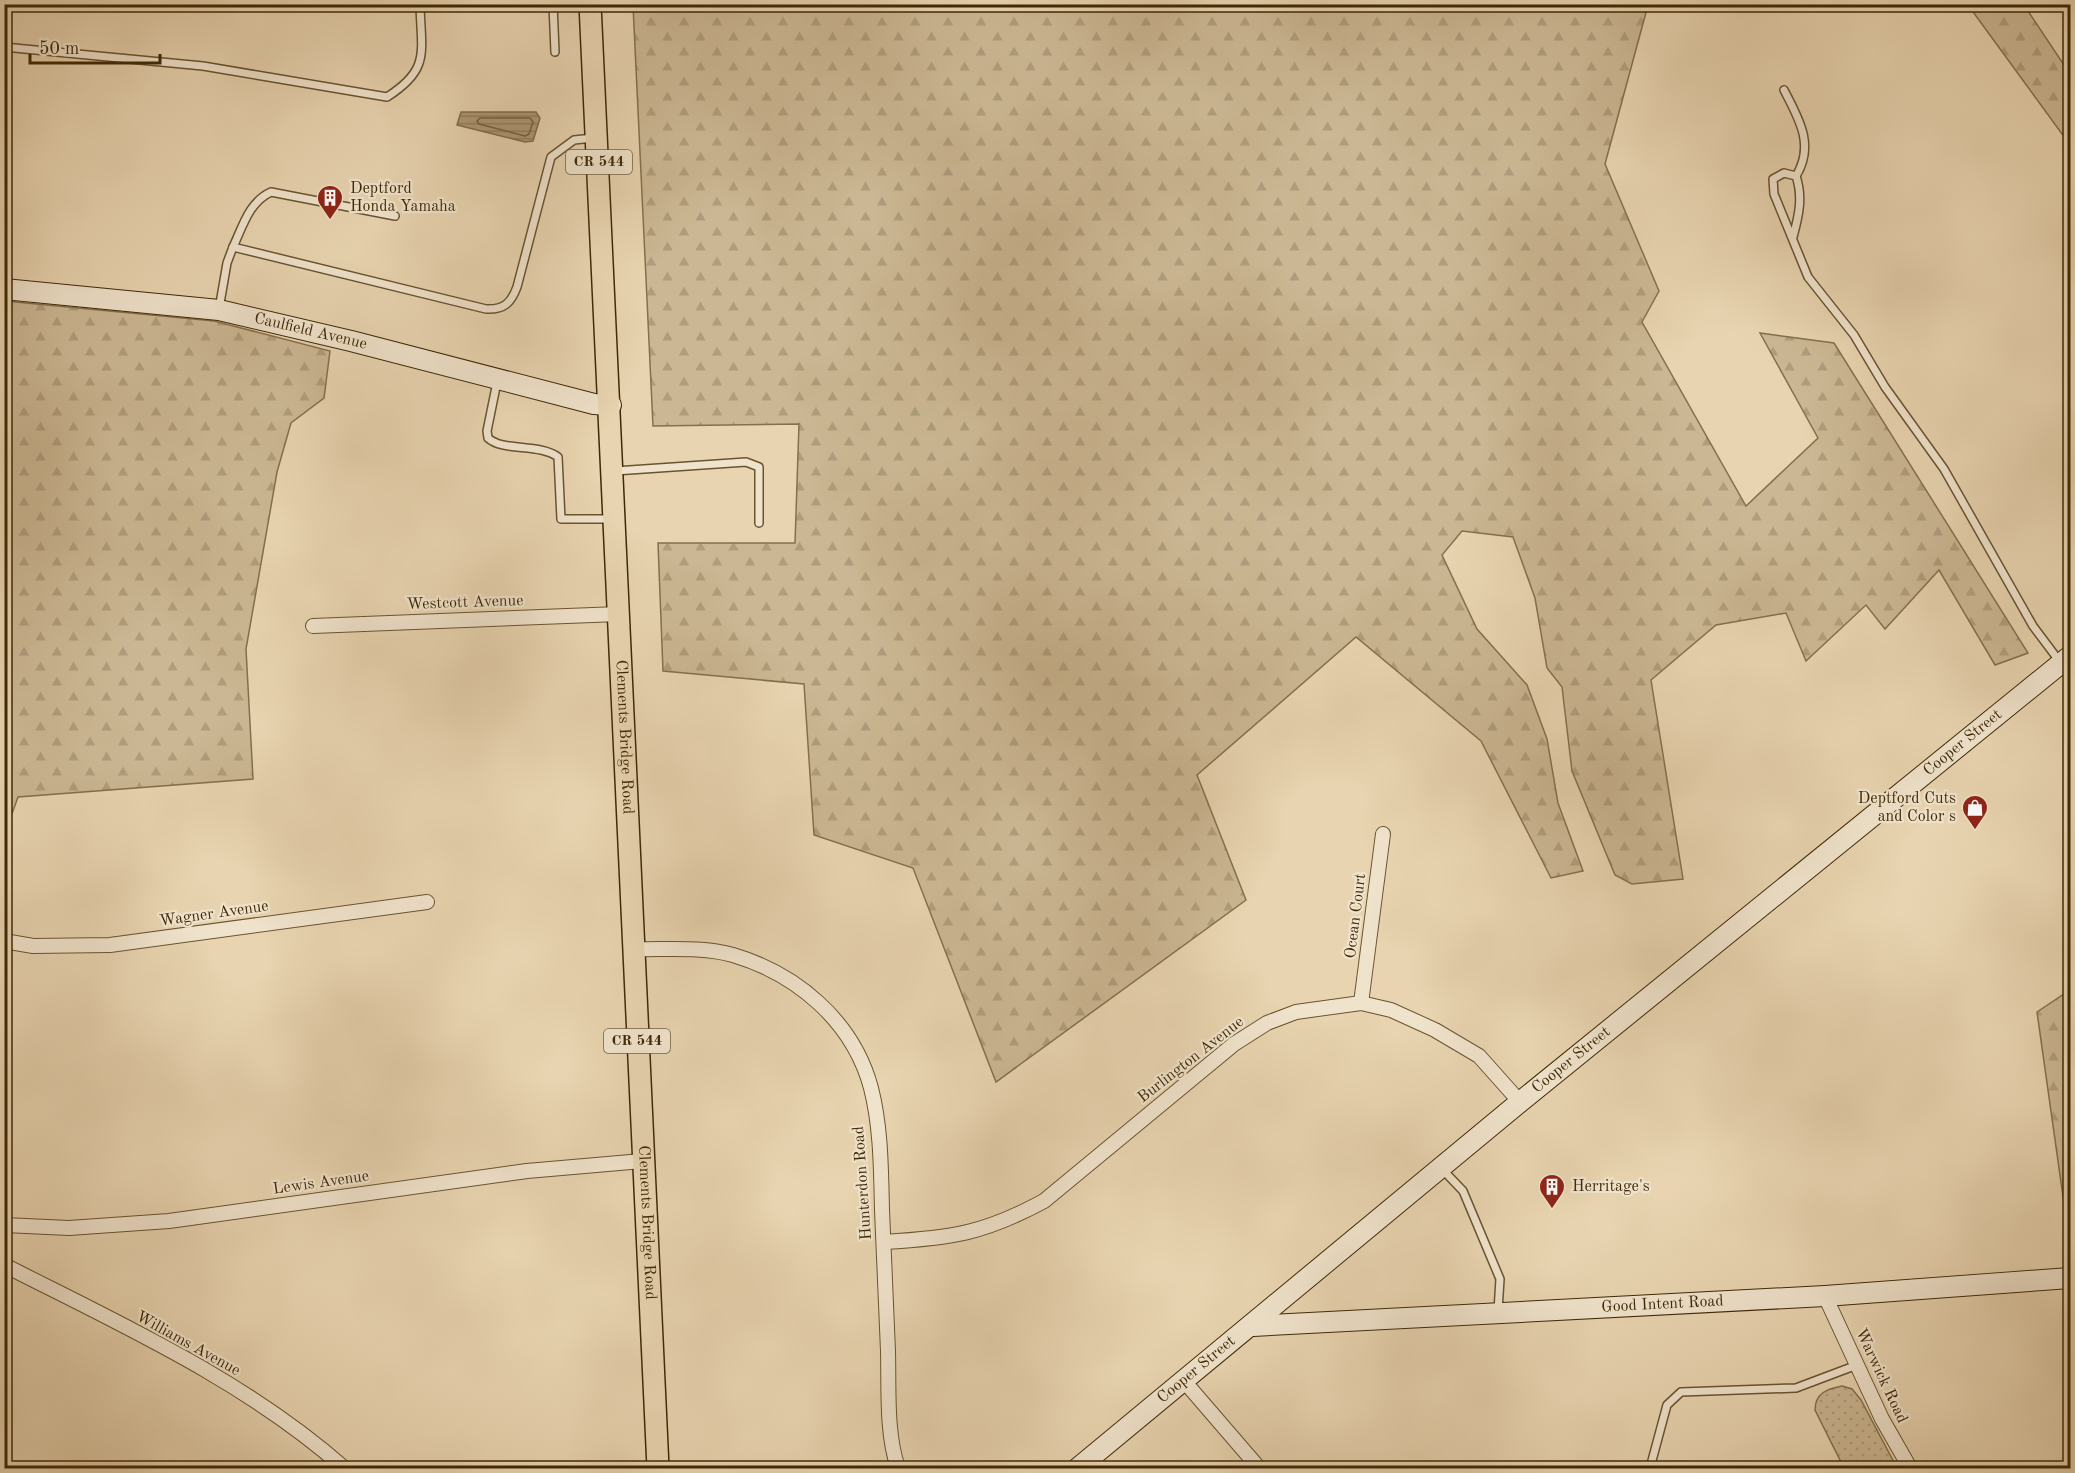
<svg xmlns="http://www.w3.org/2000/svg" width="2075" height="1473" viewBox="0 0 2075 1473" font-family="'Old Standard TT',serif">
	<style>
		.green { fill: url(#green-dots); stroke: #85704c; stroke-width: 1.5 }
		.forest { fill: url(#forest-firs); stroke: #85704c; stroke-width: 1.5 }
		.water { fill: url(#water-rules); stroke: #826d49; stroke-width: 1.5 }
		.lines { fill: none; stroke-linecap: round; stroke-linejoin: round }
		.shore { stroke: #77623e; stroke-width: 1.5 }
		.lane-casing { stroke: #695430; stroke-width: 10 }
		.street-casing { stroke: #695430; stroke-width: 16 }
		.secondary-casing { stroke: #3f2906; stroke-width: 22 }
		.primary-casing { stroke: #3f2906; stroke-width: 24 }
		.lane { stroke: #f0e3cc; stroke-width: 7 }
		.street { stroke: #f0e3cc; stroke-width: 14 }
		.secondary { stroke: #f0e3cc; stroke-width: 20 }
		.primary { stroke: #e8d4b0; stroke-width: 21 }
		.labels { text-anchor: middle; dominant-baseline: central; stroke-width: 4.5; stroke-linejoin: round; paint-order: stroke }
		.shield { fill: #f0e3cc; stroke: #746141; stroke-width: 1.5 }
		.shield-label { font-size: 15px; font-weight: bold; fill: #3f2906 }
		.poi-label { font-size: 16px; fill: #3f2906; stroke: #f0e3cc; text-anchor: start }
		.street-label { font-size: 16px; fill: #3f2906; stroke: #f0e3cc }
	</style>
	<defs>
		<pattern id="green-dots" width="8" height="8" patternUnits="userSpaceOnUse" patternTransform="scale(1.5)"><rect width="8" height="8" fill="#cbb793"/><path d="M2 2h.1M6 6h.1" fill="none" stroke="#af9d7d" stroke-width="1.8" stroke-linecap="round"/></pattern>
		<pattern id="forest-firs" width="22" height="20" patternUnits="userSpaceOnUse" patternTransform="scale(1.5)"><rect width="22" height="20" fill="#cbb793"/><path d="M5 1l3.5 6h-7zM16 11l3.5 6h-7z" fill="#af9d7d"/></pattern>
		<pattern id="water-rules" width="6" height="5" patternUnits="userSpaceOnUse" patternTransform="scale(1.5)"><rect width="6" height="5" fill="#af9a76"/><path d="M0 2.5h6" fill="none" stroke="#907e5f"/></pattern>
	</defs>
	<rect width="100%" height="100%" fill="#e8d4b0"/>
	<filter id="stains"><feTurbulence type="fractalNoise" baseFrequency=".00333" numOctaves="4"/><feColorMatrix values="0 0 0 0 .2 0 0 0 0 .09 0 0 0 0 .02 0 0 0 .5 -.17"/></filter>
	<radialGradient id="worn" r=".72"><stop offset=".6" stop-color="#630" stop-opacity="0"/><stop offset="1" stop-color="#630" stop-opacity=".3"/></radialGradient>
	<path class="green" d="M1842,1386L1852,1389L1861,1400L1897,1468H1844L1815,1410C1815,1393 1827,1389 1842,1386Z"/>
	<g class="forest">
		<polygon points="633,5 1648,5 1605,164 1659,291 1642,322 1746,506 1818,438 1760,333 1834,343 2028,653 1995,665 1939,570 1885,629 1866,605 1806,661 1786,613 1716,625 1651,680 1683,879 1632,884 1615,875 1572,771 1562,687 1547,668 1535,598 1513,537 1462,531 1442,555 1477,629 1527,685 1547,739 1558,803 1583,871 1551,878 1481,741 1356,637 1197,775 1246,900 996,1082 913,868 814,835 804,684 663,671 658,543 795,543 799,424 653,426"/>
		<polygon points="1968,5 2024,5 2070,74 2070,145"/>
		<polygon points="5,301 214,321 330,351 324,398 291,423 277,472 246,649 253,779 18,797 5,833"/>
		<polygon points="2070,990 2070,1239 2069,1239 2037,1012"/>
	</g>
	<polygon class="water" points="461,112 536,112 540,118 533,141 525,142 457,125"/>
	<g class="lines">
		<polygon class="shore" points="480,118 530,118 533,122 529,134 525,136 479,124 477,121"/>
		<defs>
			<g id="lane">
				<polyline points="553,4 555,52"/>
				<path d="M4,47L203,66L387,97C431,69 421,52 420,4"/>
				<path d="M1784,90C1799,119 1815,145 1796,176"/>
				<path d="M1793,237C1799,215 1803,197 1796,176L1784,173L1773,179L1774,194L1808,277L1854,335L1885,387L1944,469L2033,626L2060,662"/>
				<path d="M233,247C243,226 249,202 271,192L395,216"/>
				<path d="M219,309L227,263L233,247L486,309C504,310 511,303 517,287L551,157L574,140L593,138"/>
				<path d="M497,382L487,431L488,438C503,452 539,443 558,457L561,519H611"/>
				<polyline points="615,471 746,462 759,467 759,523"/>
				<polyline points="1443,1170 1463,1191 1500,1279 1498,1311"/>
				<polyline points="1650,1468 1667,1405 1681,1392 1796,1388 1857,1365"/>
			</g>
			<g id="street">
				<polyline points="313,626 619,614"/>
				<polyline points="4,941 33,946 110,945 427,902"/>
				<path d="M633,949C665,950 701,946 733,955C797,974 853,1021 871,1088C881,1127 881,1169 882,1210C884,1257 886,1304 888,1351C889,1388 886,1433 898,1468"/>
				<polyline points="1361,1003 1383,834"/>
				<polyline points="4,1225 69,1228 169,1221 527,1171 642,1161"/>
				<path d="M884,1242C951,1238 983,1234 1044,1201L1234,1044L1267,1023L1296,1012L1361,1003L1391,1010L1435,1030L1479,1056L1520,1102"/>
				<path d="M4,1265C120,1324 246,1381 344,1468"/>
				<polyline points="1825,1296 1882,1419 1910,1468"/>
				<polyline points="1184,1381 1259,1468"/>
			</g>
			<g id="secondary">
				<path id="s1" d="M4,289L219,310L351,341L594,404L611,405"/>
				<path id="s2" d="M1253,1326L1825,1296L2070,1278"/>
				<path id="s3" d="M1078,1468L1520,1102L2070,656"/>
			</g>
			<g id="primary">
				<path id="s4" d="M590,4L658,1468"/>
			</g>
		</defs>
		<use href="#lane" class="lane-casing"/>
		<use href="#street" class="street-casing"/>
		<use href="#secondary" class="secondary-casing"/>
		<use href="#primary" class="primary-casing"/>
		<use href="#lane" class="lane"/>
		<use href="#street" class="street"/>
		<use href="#secondary" class="secondary"/>
		<use href="#primary" class="primary"/>
	</g>
	<defs>
		<symbol id="building-pin" viewBox="-11 -11 22 30"><path d="M0 17L-7.5 6A9.5 9.5 0 1 1 7.5 6Z" fill="#8f2418" stroke="#f0e3cc"/><path d="M-4-6H4V6H1V3H-1V6H-4ZM-2.5-4.3h1.7v1.8h-1.7ZM.8-4.3h1.7v1.8H.8ZM-2.5-1h1.7V.8h-1.7ZM.8-1h1.7V.8H.8Z" fill="#fff"/></symbol>
		<symbol id="shop-pin" viewBox="-11 -11 22 30"><path d="M0 17L-7.5 6A9.5 9.5 0 1 1 7.5 6Z" fill="#8f2418" stroke="#f0e3cc"/><path d="M-5-2.5h2.3a2.7 3.5 0 0 1 5.4 0H5L5.5 6h-11ZM-1.5-2.5h3a1.5 2.3 0 0 0-3 0Z" fill="#fff"/></symbol>
	</defs>
	<g fill-rule="evenodd">
		<use href="#building-pin" x="315" y="183" width="30" height="40"/>
		<use href="#shop-pin" x="1960" y="793" width="30" height="40"/>
		<use href="#building-pin" x="1537" y="1172" width="30" height="40"/>
	</g>
	<g class="labels">
		<g class="shield">
			<rect x="566" y="150" width="66" height="24" rx="4.5"/>
			<rect x="604" y="1029" width="66" height="24" rx="4.5"/>
		</g>
		<g class="shield-label">
			<text x="599" y="162">CR 544</text>
			<text x="637" y="1041">CR 544</text>
		</g>
		<g class="poi-label">
			<text x="350" y="189">Deptford<tspan x="350" dy="18">Honda Yamaha</tspan></text>
			<text x="1956" y="799" text-anchor="end">Deptford Cuts<tspan x="1956" dy="18">and Color s</tspan></text>
			<text x="1572" y="1187">Herritage's</text>
		</g>
		<g class="street-label">
			<text stroke="none"><textPath href="#s1" startOffset="310">Caulfield Avenue</textPath></text>
			<text transform="translate(465 603) rotate(-2)">Westcott Avenue</text>
			<text stroke="none"><textPath href="#s4" startOffset="734">Clements Bridge Road</textPath></text>
			<text stroke="none"><textPath href="#s3" startOffset="1144">Cooper Street</textPath></text>
			<text transform="translate(214 914) rotate(-8)">Wagner Avenue</text>
			<text transform="translate(1356 916) rotate(-83)">Ocean Court</text>
			<text transform="translate(1191 1060) rotate(-38)">Burlington Avenue</text>
			<text stroke="none"><textPath href="#s3" startOffset="640">Cooper Street</textPath></text>
			<text transform="translate(321 1183) rotate(-8)">Lewis Avenue</text>
			<text transform="translate(863 1183) rotate(-94)">Hunterdon Road</text>
			<text stroke="none"><textPath href="#s4" startOffset="1220">Clements Bridge Road</textPath></text>
			<text stroke="none"><textPath href="#s2" startOffset="410">Good Intent Road</textPath></text>
			<text transform="translate(188 1344) rotate(29)">Williams Avenue</text>
			<text stroke="none"><textPath href="#s3" startOffset="154">Cooper Street</textPath></text>
			<text transform="translate(1881 1376) rotate(65)">Warwick Road</text>
		</g>
	</g>
	<rect width="2075" height="1473" fill="none" stroke="#e8d4b0" stroke-width="24"/>
	<rect x="6" y="6" width="2063" height="1461" fill="none" stroke="#3f2906" stroke-width="3"/>
	<rect x="12" y="12" width="2051" height="1449" fill="none" stroke="#3f2906" stroke-width="1.5"/>
	<path d="M30 54v9h130v-9" fill="none" stroke="#3f2906" stroke-width="3"/>
	<text x="39" y="54" font-size="18" fill="#3f2906" stroke="#f0e3cc" stroke-width="4.5" paint-order="stroke">50 m</text>
	<rect width="100%" height="100%" filter="url(#stains)"/>
	<rect width="100%" height="100%" fill="url(#worn)"/>
</svg>
